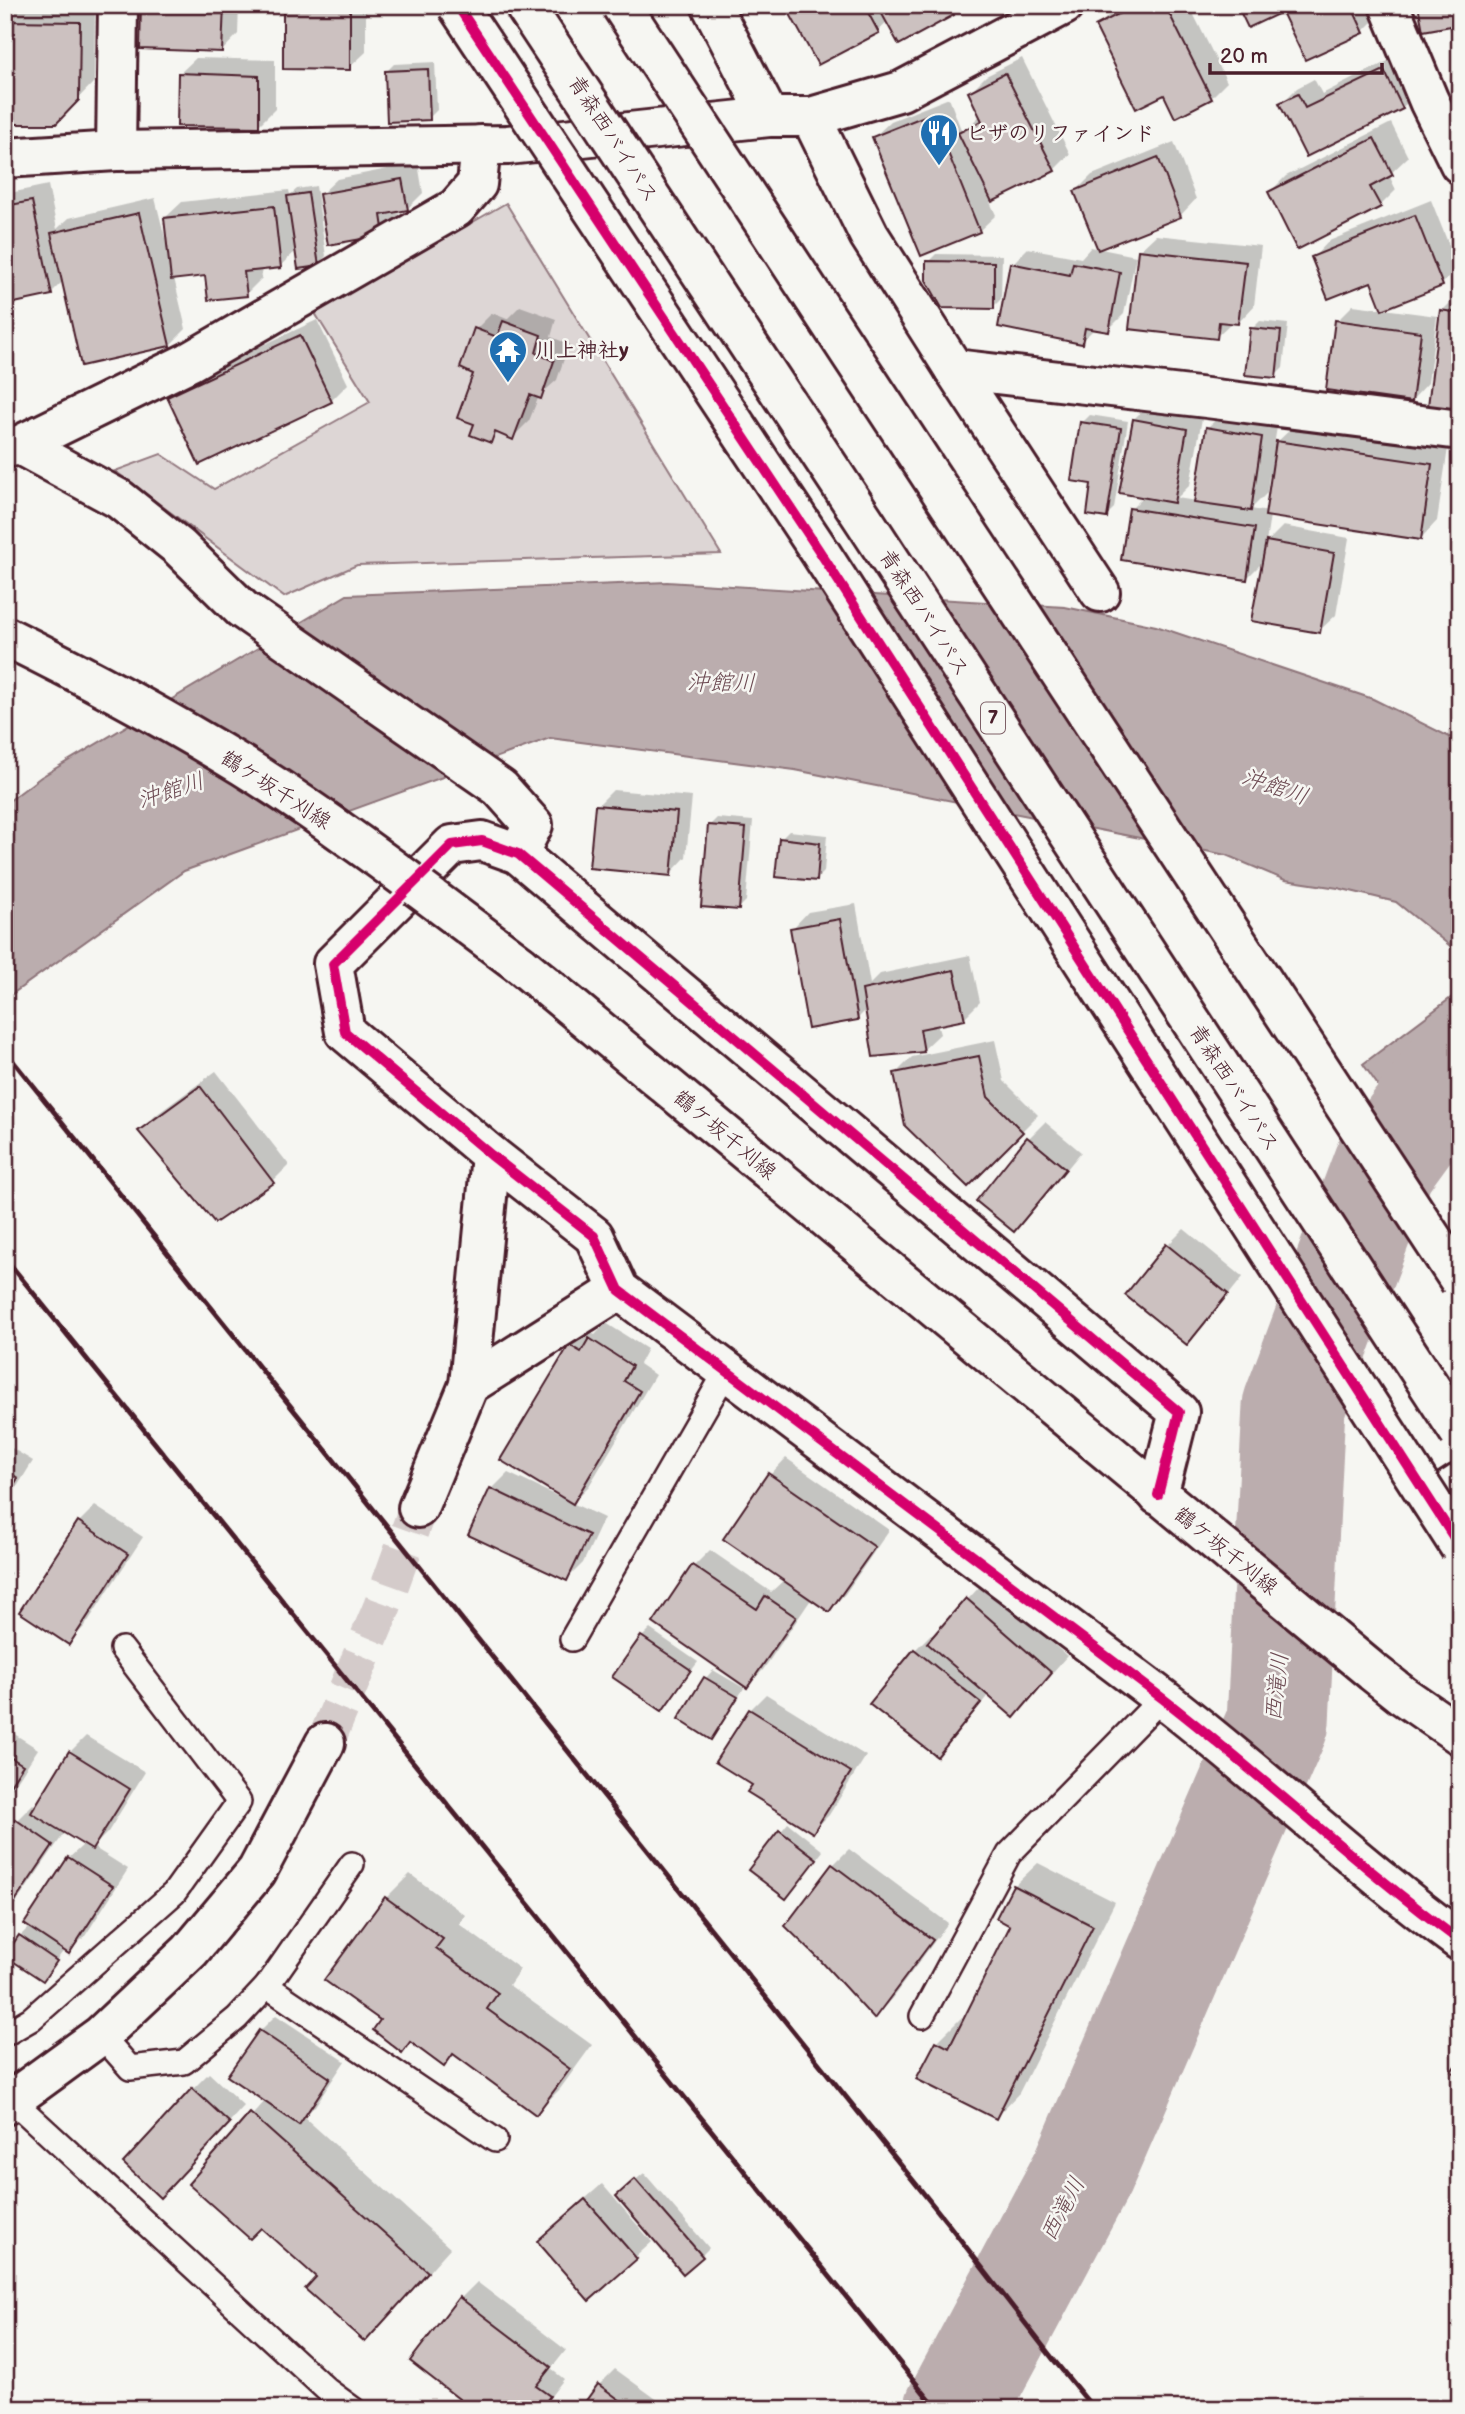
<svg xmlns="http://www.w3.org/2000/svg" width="1465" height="2414" viewBox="0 0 1465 2414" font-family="'Balsamiq Sans','Klee One',sans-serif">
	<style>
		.green { fill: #ddd6d5; stroke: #947a80; stroke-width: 2 }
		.water { fill: #bbadae; stroke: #8e747a; stroke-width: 2 }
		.shadow { fill: #0003; fill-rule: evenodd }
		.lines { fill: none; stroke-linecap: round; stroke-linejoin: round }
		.river { stroke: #bbadae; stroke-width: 103 }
		.building { fill: #ccc1c0; stroke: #4a1f2b; stroke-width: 2 }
		.street-tunnel { stroke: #d4cbca; stroke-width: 38; stroke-dasharray: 38 19; stroke-linecap: butt }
		.lane-casing { stroke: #4a1f2b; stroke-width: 28 }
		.street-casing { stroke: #4a1f2b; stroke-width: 44 }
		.secondary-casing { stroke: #4a1f2b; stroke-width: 44 }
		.lane { stroke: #f6f6f2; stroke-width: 23 }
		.street { stroke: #f6f6f2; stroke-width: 38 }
		.secondary { stroke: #f6f6f2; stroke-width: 38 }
		.rail { stroke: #4a1f2b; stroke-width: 5 }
		.street-bridge-casing { stroke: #4a1f2b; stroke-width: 44; stroke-linecap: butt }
		.secondary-bridge-casing { stroke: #4a1f2b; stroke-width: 44; stroke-linecap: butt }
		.highway-bridge-casing { stroke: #4a1f2b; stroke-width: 44; stroke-linecap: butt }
		.street-bridge { stroke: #f6f6f2; stroke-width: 38 }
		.secondary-bridge { stroke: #f6f6f2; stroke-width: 38 }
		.highway-bridge { stroke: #f6f6f2; stroke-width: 38 }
		.cycleway-casing { stroke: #f6f6f2; stroke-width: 15 }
		.cycleway { stroke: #d6006c; stroke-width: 10 }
		.labels { text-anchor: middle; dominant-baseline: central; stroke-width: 5; stroke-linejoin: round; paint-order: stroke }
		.shield { fill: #f6f6f2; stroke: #7e6067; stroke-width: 2 }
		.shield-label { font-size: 19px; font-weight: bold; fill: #4a1f2b }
		.poi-label { font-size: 21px; font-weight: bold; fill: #4a1f2b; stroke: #f6f6f2; text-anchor: start }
		.street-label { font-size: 21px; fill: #4a1f2b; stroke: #f6f6f2 }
		.water-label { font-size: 23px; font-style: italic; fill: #6c4a52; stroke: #f6f6f2 }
	</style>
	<rect width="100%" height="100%" fill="#f6f6f2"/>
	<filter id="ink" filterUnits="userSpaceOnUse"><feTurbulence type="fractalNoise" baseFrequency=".0143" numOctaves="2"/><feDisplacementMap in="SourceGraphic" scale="14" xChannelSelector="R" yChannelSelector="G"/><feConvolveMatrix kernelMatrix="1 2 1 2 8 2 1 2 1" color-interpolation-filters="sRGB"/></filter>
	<g filter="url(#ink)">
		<polygon class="green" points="506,203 721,554 357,565 284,597 115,471 161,454 214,489 370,402 315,313"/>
		<g class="water">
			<polygon points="667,582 1065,607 1156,626 1373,699 1460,742 1460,954 1396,902 1338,888 1285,880 1226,855 795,770 550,738 184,871 5,999 5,804 41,777 347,595"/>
			<polygon points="1460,991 1460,1121 1429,1158 1363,1064"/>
		</g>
		<g class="shadow">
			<polygon points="22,5 72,5 95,7 94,82 55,122 7,22"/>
			<polygon points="143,5 239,5 238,34 222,51"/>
			<polygon points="285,5 366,5 366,52 349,68"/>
			<polygon points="787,5 962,5 953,14 899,43 888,22 878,31"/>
			<polygon points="1123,5 1189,5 1227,82 1211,98 1165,93 1098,26 1114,10"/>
			<polygon points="1239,5 1375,5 1379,15 1363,31 1283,10"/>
			<polygon points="1400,55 1418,91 1402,108 1306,155 1281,104 1297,88 1314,79 1322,94"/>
			<polygon points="196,58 275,60 275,109 258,126 179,74"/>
			<polygon points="1022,58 1070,154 1054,170 990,202 996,215 979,231 874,137 891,121 949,98 962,132 981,115 970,92 986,76"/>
			<polygon points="435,62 437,110 429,118 386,72 394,64"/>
			<polygon points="1391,123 1408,157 1389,175 1396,190 1380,206 1270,192 1286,176"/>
			<polygon points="1174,142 1196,199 1180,216 1076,191 1092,175"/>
			<polygon points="418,163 423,193 407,209 398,210 399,217 383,233 320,195 337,179"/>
			<polygon points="48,185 57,229 69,218 155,198 166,242 168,242 165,218 182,202 289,190 290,195 297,189 316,186 326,256 318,264 297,250 280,266 261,268 262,278 246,294 207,274 174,278 186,329 170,345 63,281 51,293 5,303 5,198 10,193"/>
			<polygon points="1431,200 1458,268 1442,284 1372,280 1313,258 1329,241"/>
			<polygon points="1156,235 1261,246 1254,306 1238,323 1232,322 1216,337 1139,251"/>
			<polygon points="1091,247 1136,256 1124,314 1108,330 1095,328 1081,342 1012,264 1028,248 1081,258"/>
			<polygon points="936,254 1002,255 1001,299 993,307 928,262"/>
			<polygon points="1458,295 1460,295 1460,408 1442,311"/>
			<polygon points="1353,305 1437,316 1428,383 1412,400 1337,321"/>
			<polygon points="520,306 556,319 551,337 569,344 557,380 539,396 529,421 512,438 499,432 490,441 477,424 476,329 492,313 507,319"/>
			<polygon points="317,320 348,384 331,401 200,462 169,397 186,381"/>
			<polygon points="1260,321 1288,324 1283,368 1275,376 1252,329"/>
			<path d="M1150,403L1203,413L1190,485L1177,498L1196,501L1207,428L1224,412L1278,421L1274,445L1294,426L1448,448L1437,521L1421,538L1270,515L1266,543L1283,526L1349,538L1336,615L1319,631L1264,561L1247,578L1131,509L1144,496L1134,419ZM1269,476H1273L1268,512L1251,509L1267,493Z"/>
			<polygon points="1090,415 1128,421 1114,508 1106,516 1082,423"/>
			<polygon points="613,790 692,797 686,857 670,874 597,806"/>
			<polygon points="717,818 753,821 746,901 738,909 709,826"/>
			<polygon points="789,831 827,835 824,872 816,880 781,839"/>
			<polygon points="856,904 870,984 880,974 970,955 980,1002 964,1018 937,1024 940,1034 923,1050 867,1009 857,1019 792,929 808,912"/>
			<polygon points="995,1040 1004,1081 1038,1115 968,1185 896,1073 912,1057"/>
			<polygon points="216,1071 289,1165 272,1182 140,1131 156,1115"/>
			<polygon points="1045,1122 1081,1152 1030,1214 1014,1230 978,1201 1029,1138"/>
			<polygon points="1184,1229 1243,1277 1203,1327 1187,1343 1127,1295 1168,1245"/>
			<polygon points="606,1323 647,1349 639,1364 655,1375 589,1486 572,1503 604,1518 583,1563 567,1579 492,1489 508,1473 561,1498 571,1346 587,1330 595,1335"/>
			<polygon points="5,1444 33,1461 5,1506"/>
			<polygon points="786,1458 889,1530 845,1594 829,1610 812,1598 763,1670 747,1686 655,1623 694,1566 710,1550 771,1592 785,1579 770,1475"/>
			<polygon points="95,1506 143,1537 85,1626 69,1642 79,1522"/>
			<polygon points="5,1569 11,1573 5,1583"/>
			<polygon points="983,1583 1067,1656 1014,1716 989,1694 953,1739 937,1755 915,1650 931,1634 934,1636"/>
			<polygon points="650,1629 698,1662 662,1709 642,1637"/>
			<polygon points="713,1670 744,1688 718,1730 711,1738 680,1719 706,1678"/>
			<polygon points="766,1694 866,1756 829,1815 813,1831 754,1784 750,1710"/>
			<polygon points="5,1728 38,1749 5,1800"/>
			<polygon points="86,1736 145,1772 108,1832 93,1847 128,1869 85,1936 69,1952 65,1949 42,1979 20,1936 30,1926 69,1858 84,1844 65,1832 5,1919 5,1837 17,1820 33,1804 37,1807 70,1752"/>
			<polygon points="788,1823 823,1851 793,1889 750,1869"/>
			<polygon points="849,1849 948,1923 890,2001 874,2017 822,1959 787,1926 833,1865"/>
			<polygon points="1038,1863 1115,1902 1019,2093 996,2117 937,2042 961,2018 965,2021 1012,1925 1014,1886"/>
			<polygon points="410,1874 465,1915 459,1924 520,1969 509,1985 592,2045 560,2089 536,2113 455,2054 444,2065 412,2041 402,2050 382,2020 326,1979 386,1898"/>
			<polygon points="276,2015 345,2061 315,2106 304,2117 450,2248 389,2316 319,2277 261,2226 190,2184 266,2100 260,2031"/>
			<polygon points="209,2073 244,2106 177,2179 193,2089"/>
			<polygon points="644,2173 709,2248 701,2256 626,2188"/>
			<polygon points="602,2184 652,2242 589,2299 555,2225"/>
			<polygon points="477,2282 566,2350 551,2369 564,2379 541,2409 475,2409 413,2360 461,2298"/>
			<polygon points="615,2369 670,2409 582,2409 599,2385"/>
		</g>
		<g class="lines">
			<polyline class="river" points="956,2409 1083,2172 1278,1722 1294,1406 1384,1165 1460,1061"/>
		</g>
		<g class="building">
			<polygon points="5,5 72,5 72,8 5,7"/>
			<polygon points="141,5 224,5 222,52 140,49"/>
			<polygon points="283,5 350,5 350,70 283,69"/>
			<polygon points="785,5 864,5 879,33 818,65"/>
			<polygon points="877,5 949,5 954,15 899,45"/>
			<polygon points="1136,5 1165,5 1212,99 1175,118 1164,95 1136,109 1095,26"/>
			<polygon points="1237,5 1351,5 1364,33 1305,60 1282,12 1248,28"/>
			<polygon points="1418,5 1460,5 1460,40 1454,41 1451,26 1423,31"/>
			<polygon points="5,21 80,22 79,100 56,124 5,124"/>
			<polygon points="428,69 430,120 387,122 385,71"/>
			<polygon points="1384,70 1403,109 1306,157 1279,103 1298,94 1305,108"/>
			<polygon points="178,73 259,76 259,127 177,126"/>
			<polygon points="1005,73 1055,171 992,202 958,133 982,121 968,92"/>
			<polygon points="932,113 980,232 921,256 872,137"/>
			<polygon points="1374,138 1393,175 1370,187 1381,207 1297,250 1268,192"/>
			<polygon points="1158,157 1181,217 1098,250 1074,191"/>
			<polygon points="402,179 408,210 381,215 384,235 328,245 319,194"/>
			<polygon points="308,193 319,266 298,269 287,196"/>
			<polygon points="32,201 52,295 5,305 5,206"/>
			<polygon points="274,206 281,268 244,272 247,296 208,300 205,276 171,280 164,218"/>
			<polygon points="139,213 170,346 81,366 51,233"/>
			<polygon points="1415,215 1443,286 1382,310 1371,282 1328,299 1311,257"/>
			<polygon points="1138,250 1246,262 1238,324 1219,322 1217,339 1129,329"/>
			<polygon points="926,261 994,262 994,309 942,308 926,280"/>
			<polygon points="1010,263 1070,275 1073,263 1120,272 1109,332 1085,328 1082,344 998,327"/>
			<polygon points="1440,310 1460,313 1460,410 1428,406"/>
			<polygon points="1335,320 1421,332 1412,402 1326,390"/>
			<polygon points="503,321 541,335 536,353 554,361 541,399 530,395 513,440 495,432 491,443 470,435 474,424 457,418 473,374 460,368 474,328 497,337"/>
			<polygon points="1250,328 1281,331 1276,378 1245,375"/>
			<polygon points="300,335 332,402 199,465 167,397"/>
			<polygon points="1133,419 1187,429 1174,503 1119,493"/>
			<polygon points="1080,422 1121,428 1107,518 1087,515 1091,484 1071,481"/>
			<polygon points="1206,427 1262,437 1251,511 1194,503"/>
			<polygon points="1276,441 1432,464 1421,540 1265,516"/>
			<polygon points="1129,508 1255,528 1247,580 1121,560"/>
			<polygon points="1266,541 1334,553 1320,633 1251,621"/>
			<polygon points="595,805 677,812 671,876 589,868"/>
			<polygon points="708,825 746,828 739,910 701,907"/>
			<polygon points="779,838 820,843 817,881 775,877"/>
			<polygon points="840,919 858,1020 808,1029 790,928"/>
			<polygon points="954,970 965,1020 920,1029 924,1052 873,1057 862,990"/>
			<polygon points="979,1056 988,1097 1023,1132 968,1187 905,1126 894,1073"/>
			<polygon points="200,1086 274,1183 215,1223 138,1131"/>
			<polygon points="1027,1137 1066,1169 1014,1232 976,1201"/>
			<polygon points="1166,1244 1228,1294 1187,1345 1125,1295"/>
			<polygon points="589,1338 632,1366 624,1381 640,1391 573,1504 500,1460 569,1345 581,1352"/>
			<polygon points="5,1470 18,1478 5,1499"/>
			<polygon points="768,1473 875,1547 829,1612 723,1539"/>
			<polygon points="490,1488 589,1535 567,1581 468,1535"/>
			<polygon points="78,1521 128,1554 69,1645 19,1612"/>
			<polygon points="692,1565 757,1609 765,1596 796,1617 747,1688 653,1623"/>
			<polygon points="966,1598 1052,1673 1014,1718 927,1643"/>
			<polygon points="641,1636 691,1670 662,1711 612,1677"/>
			<polygon points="914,1649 981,1703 937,1757 869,1704"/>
			<polygon points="704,1677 738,1697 711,1740 678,1719"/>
			<polygon points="749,1709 851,1772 813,1833 747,1792 752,1785 715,1762"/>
			<polygon points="69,1751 130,1789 92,1850 31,1813"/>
			<polygon points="5,1754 23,1765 5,1793"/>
			<polygon points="15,1819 53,1845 5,1916 5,1834"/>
			<polygon points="779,1830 817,1859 786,1899 748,1870"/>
			<polygon points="68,1857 113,1886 69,1954 24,1924"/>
			<polygon points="832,1864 933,1940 874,2019 821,1961 785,1926"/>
			<polygon points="1013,1885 1093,1926 996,2119 916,2079 936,2041 949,2048 1010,1926 996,1918"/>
			<polygon points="385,1897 443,1939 436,1948 498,1993 487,2009 570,2069 536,2115 453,2054 444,2067 410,2042 402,2053 373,2030 380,2020 324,1980"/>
			<polygon points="19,1935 57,1961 43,1981 5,1956"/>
			<polygon points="259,2030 330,2078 299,2125 227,2076"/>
			<polygon points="1460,2060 1460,2078 1451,2071"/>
			<polygon points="192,2088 230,2123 160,2198 123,2163"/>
			<polygon points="250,2113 428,2272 365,2342 305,2289 316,2277 261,2228 250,2239 188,2184"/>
			<polygon points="635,2179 703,2257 683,2274 616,2196"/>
			<polygon points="585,2199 637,2259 589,2301 537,2241"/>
			<polygon points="459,2297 551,2367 536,2386 550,2396 540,2409 472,2409 410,2361"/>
			<polygon points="598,2384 632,2409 580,2409"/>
		</g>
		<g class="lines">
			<polyline class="street-tunnel" points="325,1743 382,1607 418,1508"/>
			<defs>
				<g id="lane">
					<polyline points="572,1639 727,1370"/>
					<polyline points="267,1986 352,1864"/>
					<polyline points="922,2016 1009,1854 1162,1698"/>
					<polyline points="5,2034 31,2019 174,1893 239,1802 122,1649"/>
					<polyline points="101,2035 130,2068 184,2062 237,2018 267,1986 495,2140"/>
					<polyline points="12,2100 327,2390 353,2409"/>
				</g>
				<g id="street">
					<polyline points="711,5 769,117"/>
					<polyline points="1389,5 1429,101 1460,164"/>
					<polyline points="811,117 869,235 954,369 1100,592"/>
					<polyline points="116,151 118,5"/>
					<polyline points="5,158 116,151 508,145 769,117 811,117 901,91 1064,5"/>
					<polyline points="954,369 1207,398 1460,430"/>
					<polyline points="20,445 119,499 179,547 242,609 500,788 533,825 518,854"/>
					<polyline points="5,448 20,445 189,362 456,208 477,184 481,145"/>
					<polyline points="469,1385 491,1155"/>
					<path d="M1158,1495L1179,1412L518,854L482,841L452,845L333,964L345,1032L491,1155L594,1236L619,1290L1162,1698C1263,1776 1357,1865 1460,1941"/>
					<polyline points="1431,1502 1460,1483"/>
					<polyline points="418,1508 469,1385 619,1290"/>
					<polyline points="5,2105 101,2035 190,1951 257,1871 325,1743"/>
				</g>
				<polyline id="secondary" points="520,964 1373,1672 1402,1695 1460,1735"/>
			</defs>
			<use href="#lane" class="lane-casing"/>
			<use href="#street" class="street-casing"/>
			<use href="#secondary" class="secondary-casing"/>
			<use href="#lane" class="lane"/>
			<use href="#street" class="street"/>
			<use href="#secondary" class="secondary"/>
			<g class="rail">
				<polyline points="5,1051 949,2225 1053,2359 1094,2409"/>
				<polyline points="5,1258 937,2409"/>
			</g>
			<defs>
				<polyline id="street-bridge" points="457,5 818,549 1460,1547"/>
				<path id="secondary-bridge" d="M5,636C86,676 166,719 243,766C339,826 429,896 520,964"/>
				<g id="highway-bridge">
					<polyline points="524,5 866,523 1460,1433"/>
					<polyline points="621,5 1460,1281"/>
				</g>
			</defs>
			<use href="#street-bridge" class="street-bridge-casing"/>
			<use href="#secondary-bridge" class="secondary-bridge-casing"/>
			<use href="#highway-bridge" class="highway-bridge-casing"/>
			<use href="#street-bridge" class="street-bridge"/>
			<use href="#secondary-bridge" class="secondary-bridge"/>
			<use href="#highway-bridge" class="highway-bridge"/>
			<defs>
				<g id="cycleway">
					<polyline points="457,5 818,549 1460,1547"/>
					<path d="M1158,1495L1179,1412L518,854L482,841L452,845L333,964L345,1032L491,1155L594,1236L619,1290L1162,1698C1263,1776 1357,1865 1460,1941"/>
				</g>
			</defs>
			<use href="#cycleway" class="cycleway-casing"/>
			<use href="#cycleway" class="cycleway"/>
		</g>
	</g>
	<defs>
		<symbol id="restaurant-pin" viewBox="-11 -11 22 30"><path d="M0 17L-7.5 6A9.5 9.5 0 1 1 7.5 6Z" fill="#1f6fb2" stroke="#f6f6f2"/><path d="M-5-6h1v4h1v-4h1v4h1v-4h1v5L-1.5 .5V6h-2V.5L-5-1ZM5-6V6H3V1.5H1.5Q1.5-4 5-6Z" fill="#fff"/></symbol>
		<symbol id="temple-pin" viewBox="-11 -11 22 30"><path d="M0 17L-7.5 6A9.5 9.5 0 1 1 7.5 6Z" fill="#1f6fb2" stroke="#f6f6f2"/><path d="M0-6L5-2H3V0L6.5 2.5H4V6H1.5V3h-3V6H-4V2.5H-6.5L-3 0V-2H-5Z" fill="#fff"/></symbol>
	</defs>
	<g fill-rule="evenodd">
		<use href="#restaurant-pin" x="917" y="111" width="44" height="60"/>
		<use href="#temple-pin" x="486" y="328" width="44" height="60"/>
	</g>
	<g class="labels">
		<rect class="shield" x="981" y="702.5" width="24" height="31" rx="5"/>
		<g class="shield-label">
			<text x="993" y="718">7</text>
		</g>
		<g class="poi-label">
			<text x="966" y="133">ピザのリファインド</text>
			<text x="535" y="350">川上神社y</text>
		</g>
		<g class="street-label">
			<text transform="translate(613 139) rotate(57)">青森西バイパス</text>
			<text transform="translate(924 613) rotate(57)">青森西バイパス</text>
			<text transform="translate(276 790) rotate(33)">鶴ケ坂千刈線</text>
			<text transform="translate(1234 1088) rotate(57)">青森西バイパス</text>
			<text transform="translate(725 1135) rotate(40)">鶴ケ坂千刈線</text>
			<text transform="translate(1226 1551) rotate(39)">鶴ケ坂千刈線</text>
		</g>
		<g class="water-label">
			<text transform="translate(721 683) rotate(1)">沖館川</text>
			<text transform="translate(1275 787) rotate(19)">沖館川</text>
			<text transform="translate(171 791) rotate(-18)">沖館川</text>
			<text transform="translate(1277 1687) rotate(-84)">西滝川</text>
			<text transform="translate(1063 2209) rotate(-62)">西滝川</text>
		</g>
	</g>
	<rect width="1465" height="2414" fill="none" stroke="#f6f6f2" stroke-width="28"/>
	<rect x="14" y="14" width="1437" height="2386" fill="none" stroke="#4a1f2b" stroke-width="2.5" filter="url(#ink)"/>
	<path d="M1210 63v10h172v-10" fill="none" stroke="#4a1f2b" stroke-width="3.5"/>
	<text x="1220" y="63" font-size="21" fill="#4a1f2b" stroke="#f6f6f2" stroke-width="5" paint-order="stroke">20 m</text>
</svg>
